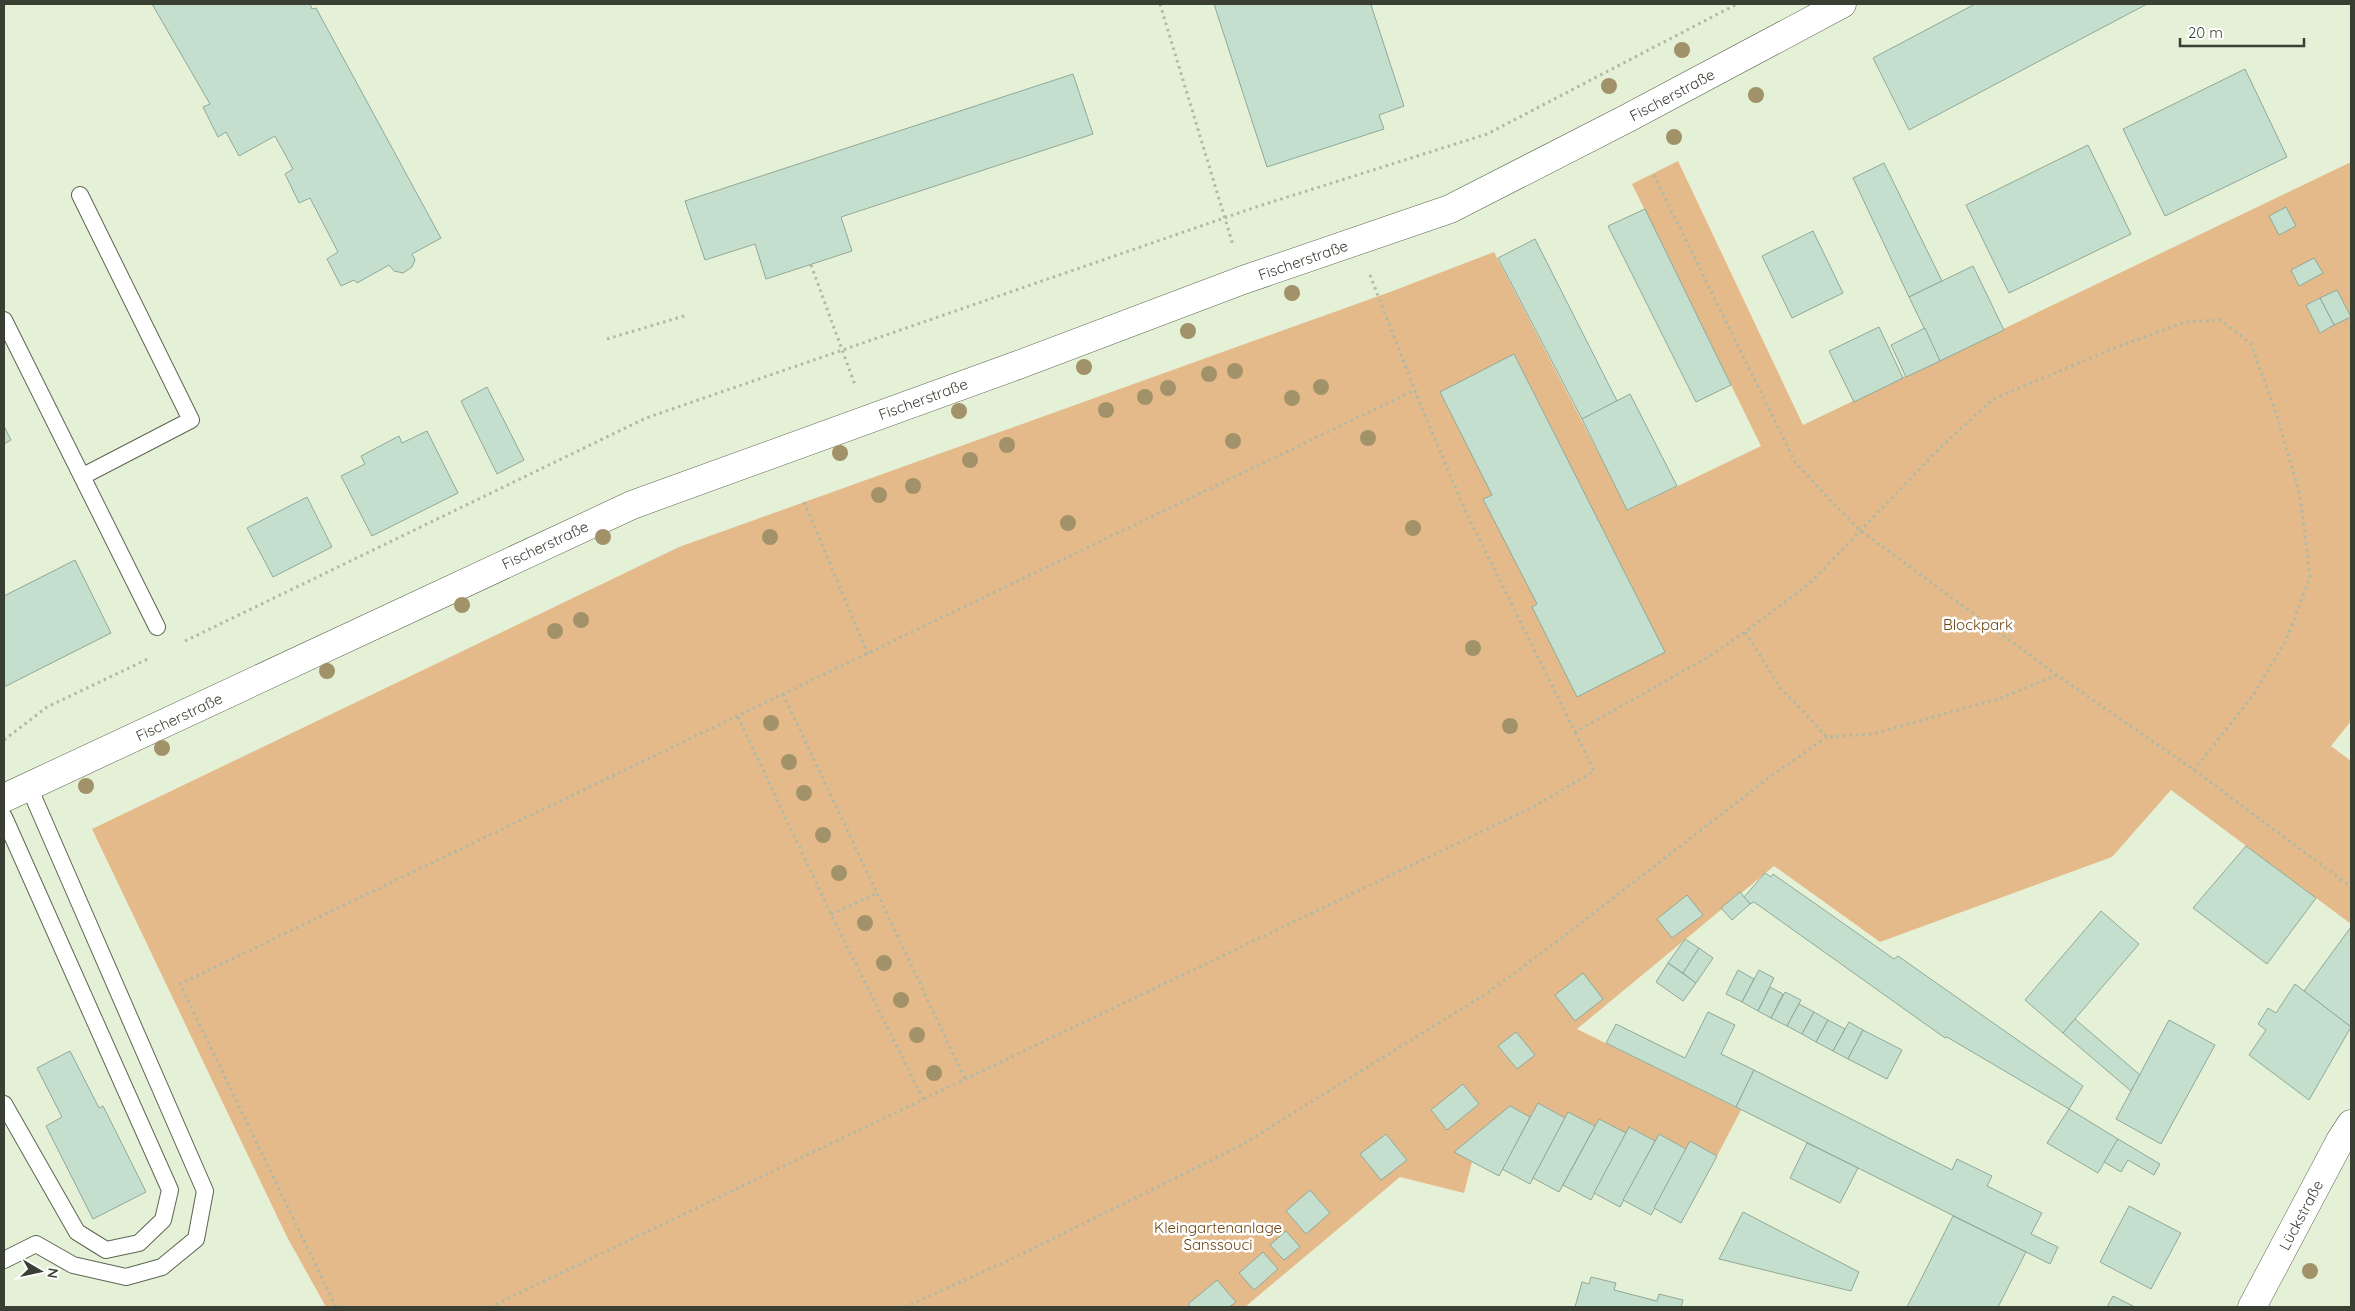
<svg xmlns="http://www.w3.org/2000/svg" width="2355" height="1311" viewBox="0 0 2355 1311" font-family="Quicksand,sans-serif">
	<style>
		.green { fill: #e5ba8a }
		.building { fill: #c5dfce; stroke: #90a898 }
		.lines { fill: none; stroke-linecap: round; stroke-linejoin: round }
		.lane-casing { stroke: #5c6650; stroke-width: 18 }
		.street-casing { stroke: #5c6650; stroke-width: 29 }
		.secondary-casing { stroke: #5c6650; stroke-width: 29 }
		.path { stroke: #afb9a4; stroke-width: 3; stroke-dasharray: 2.5 4; stroke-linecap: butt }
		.lane { stroke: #fff; stroke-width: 16 }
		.street { stroke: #fff; stroke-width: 28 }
		.secondary { stroke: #fff; stroke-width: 28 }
		.tree { fill: #a29269 }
		.labels { text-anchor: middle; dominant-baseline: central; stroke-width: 5; stroke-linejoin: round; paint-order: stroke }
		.street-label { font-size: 15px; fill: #3a3f34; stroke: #fff }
		.park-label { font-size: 15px; fill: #6b450f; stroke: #fff }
	</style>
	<rect width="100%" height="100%" fill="#e5f1d7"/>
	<polygon class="green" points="1678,161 1803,425 2351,162 2351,721 2331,746 2351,761 2351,924 2171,790 2112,857 1880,942 1774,866 1577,1029 1741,1110 1717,1156 1691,1142 1686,1149 1659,1134 1655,1141 1630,1127 1626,1133 1599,1119 1595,1126 1568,1112 1565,1118 1538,1103 1530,1117 1510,1106 1455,1152 1472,1162 1464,1193 1400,1177 1245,1307 326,1307 287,1237 92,829 679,547 1390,292 1494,252 1628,510 1761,446 1632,184"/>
	<g class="building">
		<polygon points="152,4 310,4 312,9 316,8 441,238 412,254 415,260 412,267 403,273 394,271 389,265 357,283 354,280 341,286 327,259 338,252 310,198 299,203 285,174 293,169 275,136 239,156 226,132 218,137 203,107 210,104"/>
		<polygon points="1214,4 1376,4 1371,5 1404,106 1379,115 1384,129 1267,167"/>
		<polygon points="1975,4 2147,4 1909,130 1873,58"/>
		<polygon points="2245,69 2287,157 2165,216 2123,129"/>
		<polygon points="1073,74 1093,134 841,217 852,251 766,279 755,244 705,260 685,201"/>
		<polygon points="2088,145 2131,234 2009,293 1966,205"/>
		<polygon points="1884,163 1942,281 1909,297 1853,178"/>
		<polygon points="2286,207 2296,226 2279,235 2269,216"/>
		<polygon points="1645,209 1731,385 1696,402 1608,226"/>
		<polygon points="1813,231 1843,293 1792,318 1762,256"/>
		<polygon points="1535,239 1617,401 1582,419 1498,258"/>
		<polygon points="2314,258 2323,273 2299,286 2291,270"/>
		<polygon points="1973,266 2004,330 1940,361 1909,297"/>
		<polygon points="2337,290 2351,317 2334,325 2320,298"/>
		<polygon points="2320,298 2334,325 2320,333 2306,305"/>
		<polygon points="1879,327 1903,378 1854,402 1829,351"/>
		<polygon points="1925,328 1940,361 1906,377 1891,345"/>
		<polygon points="1514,354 1665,652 1577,697 1532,607 1537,604 1483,499 1492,495 1440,392"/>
		<polygon points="487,387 524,460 497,474 461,401"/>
		<polygon points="1630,394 1677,486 1627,510 1582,419"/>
		<polygon points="4,426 11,440 4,444"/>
		<polygon points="427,431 458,493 372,536 341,476 365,464 361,456 399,436 402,443"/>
		<polygon points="307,497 332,547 273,577 247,528"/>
		<polygon points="75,560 111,633 4,687 4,596"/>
		<polygon points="2246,846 2316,898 2267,964 2193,908"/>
		<polygon points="1765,873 1771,877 1773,874 1894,959 1898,956 2083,1086 2069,1109 1947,1037 1945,1038 1754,902 1750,904 1744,897"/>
		<polygon points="1740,892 1750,904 1732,920 1721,908"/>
		<polygon points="1687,895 1703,915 1672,938 1657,919"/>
		<polygon points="2101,911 2139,944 2063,1033 2025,1000"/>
		<polygon points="2351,927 2351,1027 2304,991"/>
		<polygon points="1685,939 1699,948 1683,973 1668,963"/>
		<polygon points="1699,948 1713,958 1696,983 1683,973"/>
		<polygon points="1668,963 1696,983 1683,1001 1656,982"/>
		<polygon points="1738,970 1754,979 1742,1002 1726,994"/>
		<polygon points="1759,970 1774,978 1758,1011 1742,1002"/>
		<polygon points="1583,973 1603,999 1575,1021 1555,995"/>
		<polygon points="2295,984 2351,1027 2309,1100 2249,1055 2266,1030 2258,1024 2268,1008 2276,1013"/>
		<polygon points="1770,987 1783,994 1771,1018 1758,1011"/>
		<polygon points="1785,992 1801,1000 1787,1026 1771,1018"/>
		<polygon points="1799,1004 1814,1012 1802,1034 1787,1026"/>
		<polygon points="1708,1012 1735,1025 1721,1054 1754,1070 1736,1107 1606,1043 1616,1024 1685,1058"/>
		<polygon points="1814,1012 1828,1020 1816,1042 1802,1034"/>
		<polygon points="2075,1019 2140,1075 2131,1091 2063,1033"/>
		<polygon points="1828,1020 1845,1029 1833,1051 1816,1042"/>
		<polygon points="2169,1020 2215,1045 2161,1144 2116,1119"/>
		<polygon points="1849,1022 1863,1030 1848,1059 1833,1051"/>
		<polygon points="1863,1030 1902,1050 1887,1079 1848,1059"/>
		<polygon points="1516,1032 1535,1055 1517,1069 1498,1046"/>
		<polygon points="70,1051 99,1108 103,1106 146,1192 93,1219 46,1126 62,1117 37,1068"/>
		<polygon points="1754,1070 1952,1170 1957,1159 1992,1176 1987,1186 2042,1213 2031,1234 2058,1247 2050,1264 1736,1107"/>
		<polygon points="1463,1084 1479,1104 1447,1130 1431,1110"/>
		<polygon points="1538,1103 1565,1118 1530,1184 1502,1169"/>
		<polygon points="1510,1106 1530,1117 1499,1176 1454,1152"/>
		<polygon points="2069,1109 2118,1139 2098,1173 2047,1143"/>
		<polygon points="1568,1112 1595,1126 1559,1192 1533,1178"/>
		<polygon points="1599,1119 1626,1133 1591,1200 1563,1185"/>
		<polygon points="1629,1127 1655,1141 1620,1207 1594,1193"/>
		<polygon points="1386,1134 1407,1160 1381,1180 1360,1154"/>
		<polygon points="1659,1134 1686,1149 1651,1215 1623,1200"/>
		<polygon points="2118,1139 2160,1164 2154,1175 2128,1160 2121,1172 2104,1162"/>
		<polygon points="1690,1141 1717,1156 1681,1223 1654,1208"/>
		<polygon points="1807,1143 1858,1168 1840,1203 1790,1178"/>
		<polygon points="1310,1190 1330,1213 1306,1234 1286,1211"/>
		<polygon points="2129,1206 2181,1233 2151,1289 2100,1262"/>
		<polygon points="1743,1212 1859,1272 1851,1291 1719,1259"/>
		<polygon points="1953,1216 2026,1252 1998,1307 1907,1307"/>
		<polygon points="1286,1231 1300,1247 1284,1260 1270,1245"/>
		<polygon points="1263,1252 1278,1269 1254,1290 1239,1273"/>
		<polygon points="1591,1277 1616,1283 1614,1290 1657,1301 1659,1294 1683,1300 1681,1307 1575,1307 1582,1282 1589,1284"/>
		<polygon points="1217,1280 1236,1302 1229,1307 1191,1307 1188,1304"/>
		<polygon points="2113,1296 2135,1307 2107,1307"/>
	</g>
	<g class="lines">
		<defs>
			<g id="lane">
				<polyline points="80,195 191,420 83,476"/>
				<polyline points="4,320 157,627"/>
				<polyline points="4,817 170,1190 163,1220 139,1243 106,1250 77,1232 4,1104"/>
				<polyline points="4,1260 36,1244 73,1265 126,1277 162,1267 196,1239 205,1191 29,787"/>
			</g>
			<polyline id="street" points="4,798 632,505 1018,365 1243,280 1450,209 1626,119 1842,4"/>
			<polyline id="secondary" points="2252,1307 2340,1141 2351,1124"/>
		</defs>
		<use href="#lane" class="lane-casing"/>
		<use href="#street" class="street-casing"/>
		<use href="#secondary" class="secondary-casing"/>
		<g class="path">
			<polyline points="1160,4 1233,245"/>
			<polyline points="1654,175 1795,462 1831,501 1861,531 2057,675 2194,770 2351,887"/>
			<polyline points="811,265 855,385"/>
			<polyline points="1370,275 1421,406 1465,510 1575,732 1705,659 1745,632"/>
			<polyline points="607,339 687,315"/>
			<polyline points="804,502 868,654"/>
			<polyline points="185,641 646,418 1256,207 1487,134 1737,4"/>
			<polyline points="2057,675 2001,698 1873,734 1827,737 1779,686 1745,632 1809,584 1938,450 1993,399 2112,349 2185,322 2221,320 2251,344 2276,413 2300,495 2310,577 2287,638 2254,694 2194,770"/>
			<polyline points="783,694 965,1079"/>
			<polyline points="738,717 831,914 923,1099"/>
			<polyline points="4,740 47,707 150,658"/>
			<polyline points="831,914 878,893"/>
			<polyline points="336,1307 180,984 1415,390"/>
			<polyline points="490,1307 1533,807 1594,771 1575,732"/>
			<polyline points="905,1307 1016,1257 1240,1146 1484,995 1559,940 1771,776 1827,737"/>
		</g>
		<use href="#lane" class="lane"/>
		<use href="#street" class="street"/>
		<use href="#secondary" class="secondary"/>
	</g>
	<g class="tree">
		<circle cx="1682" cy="50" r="8"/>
		<circle cx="1609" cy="86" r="8"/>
		<circle cx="1756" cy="95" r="8"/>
		<circle cx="1674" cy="137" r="8"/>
		<circle cx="1292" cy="293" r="8"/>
		<circle cx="1188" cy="331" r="8"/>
		<circle cx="1084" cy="367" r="8"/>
		<circle cx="1235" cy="371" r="8"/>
		<circle cx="1209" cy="374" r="8"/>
		<circle cx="1321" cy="387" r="8"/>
		<circle cx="1168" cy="388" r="8"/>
		<circle cx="1145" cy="397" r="8"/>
		<circle cx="1292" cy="398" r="8"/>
		<circle cx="1106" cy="410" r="8"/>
		<circle cx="959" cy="411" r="8"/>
		<circle cx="1368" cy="438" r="8"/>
		<circle cx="1233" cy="441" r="8"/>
		<circle cx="1007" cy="445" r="8"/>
		<circle cx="840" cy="453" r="8"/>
		<circle cx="970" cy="460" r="8"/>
		<circle cx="913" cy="486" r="8"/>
		<circle cx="879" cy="495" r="8"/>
		<circle cx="1068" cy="523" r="8"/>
		<circle cx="1413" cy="528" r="8"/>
		<circle cx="603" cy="537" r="8"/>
		<circle cx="770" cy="537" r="8"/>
		<circle cx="462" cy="605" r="8"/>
		<circle cx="581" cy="620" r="8"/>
		<circle cx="555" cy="631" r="8"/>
		<circle cx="1473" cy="648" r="8"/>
		<circle cx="327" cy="671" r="8"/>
		<circle cx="771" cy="723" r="8"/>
		<circle cx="1510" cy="726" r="8"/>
		<circle cx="162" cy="748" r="8"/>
		<circle cx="789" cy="762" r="8"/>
		<circle cx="86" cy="786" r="8"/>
		<circle cx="804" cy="793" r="8"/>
		<circle cx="823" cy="835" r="8"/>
		<circle cx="839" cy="873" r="8"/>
		<circle cx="865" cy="923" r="8"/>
		<circle cx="884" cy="963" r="8"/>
		<circle cx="901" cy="1000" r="8"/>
		<circle cx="917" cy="1035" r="8"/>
		<circle cx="934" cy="1073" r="8"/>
		<circle cx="2310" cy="1271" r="8"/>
	</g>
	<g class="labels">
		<g class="street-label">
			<text transform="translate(1672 95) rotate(-28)">Fischerstraße</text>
			<text transform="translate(1303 260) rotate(-19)">Fischerstraße</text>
			<text transform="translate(923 399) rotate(-20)">Fischerstraße</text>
			<text transform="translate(545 545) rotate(-25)">Fischerstraße</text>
			<text transform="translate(179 717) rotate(-25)">Fischerstraße</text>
			<text transform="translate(2301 1215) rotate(-62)">Lückstraße</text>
		</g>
		<g class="park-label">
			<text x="1978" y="624">Blockpark</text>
			<text x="1218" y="1227">Kleingartenanlage<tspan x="1218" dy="17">Sanssouci</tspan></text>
		</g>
	</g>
	<rect width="2355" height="1311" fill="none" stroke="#3a3f34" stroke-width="10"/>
	<g transform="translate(40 1271) rotate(99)" stroke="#ffffff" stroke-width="4" paint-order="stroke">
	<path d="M0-4L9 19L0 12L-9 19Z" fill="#3a3f34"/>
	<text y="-8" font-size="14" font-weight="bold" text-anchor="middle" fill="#3a3f34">N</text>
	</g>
	<path d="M2180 38v8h124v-8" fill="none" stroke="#3a3f34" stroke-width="2.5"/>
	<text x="2188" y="38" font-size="15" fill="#3a3f34" stroke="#ffffff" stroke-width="4" paint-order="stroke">20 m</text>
</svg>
